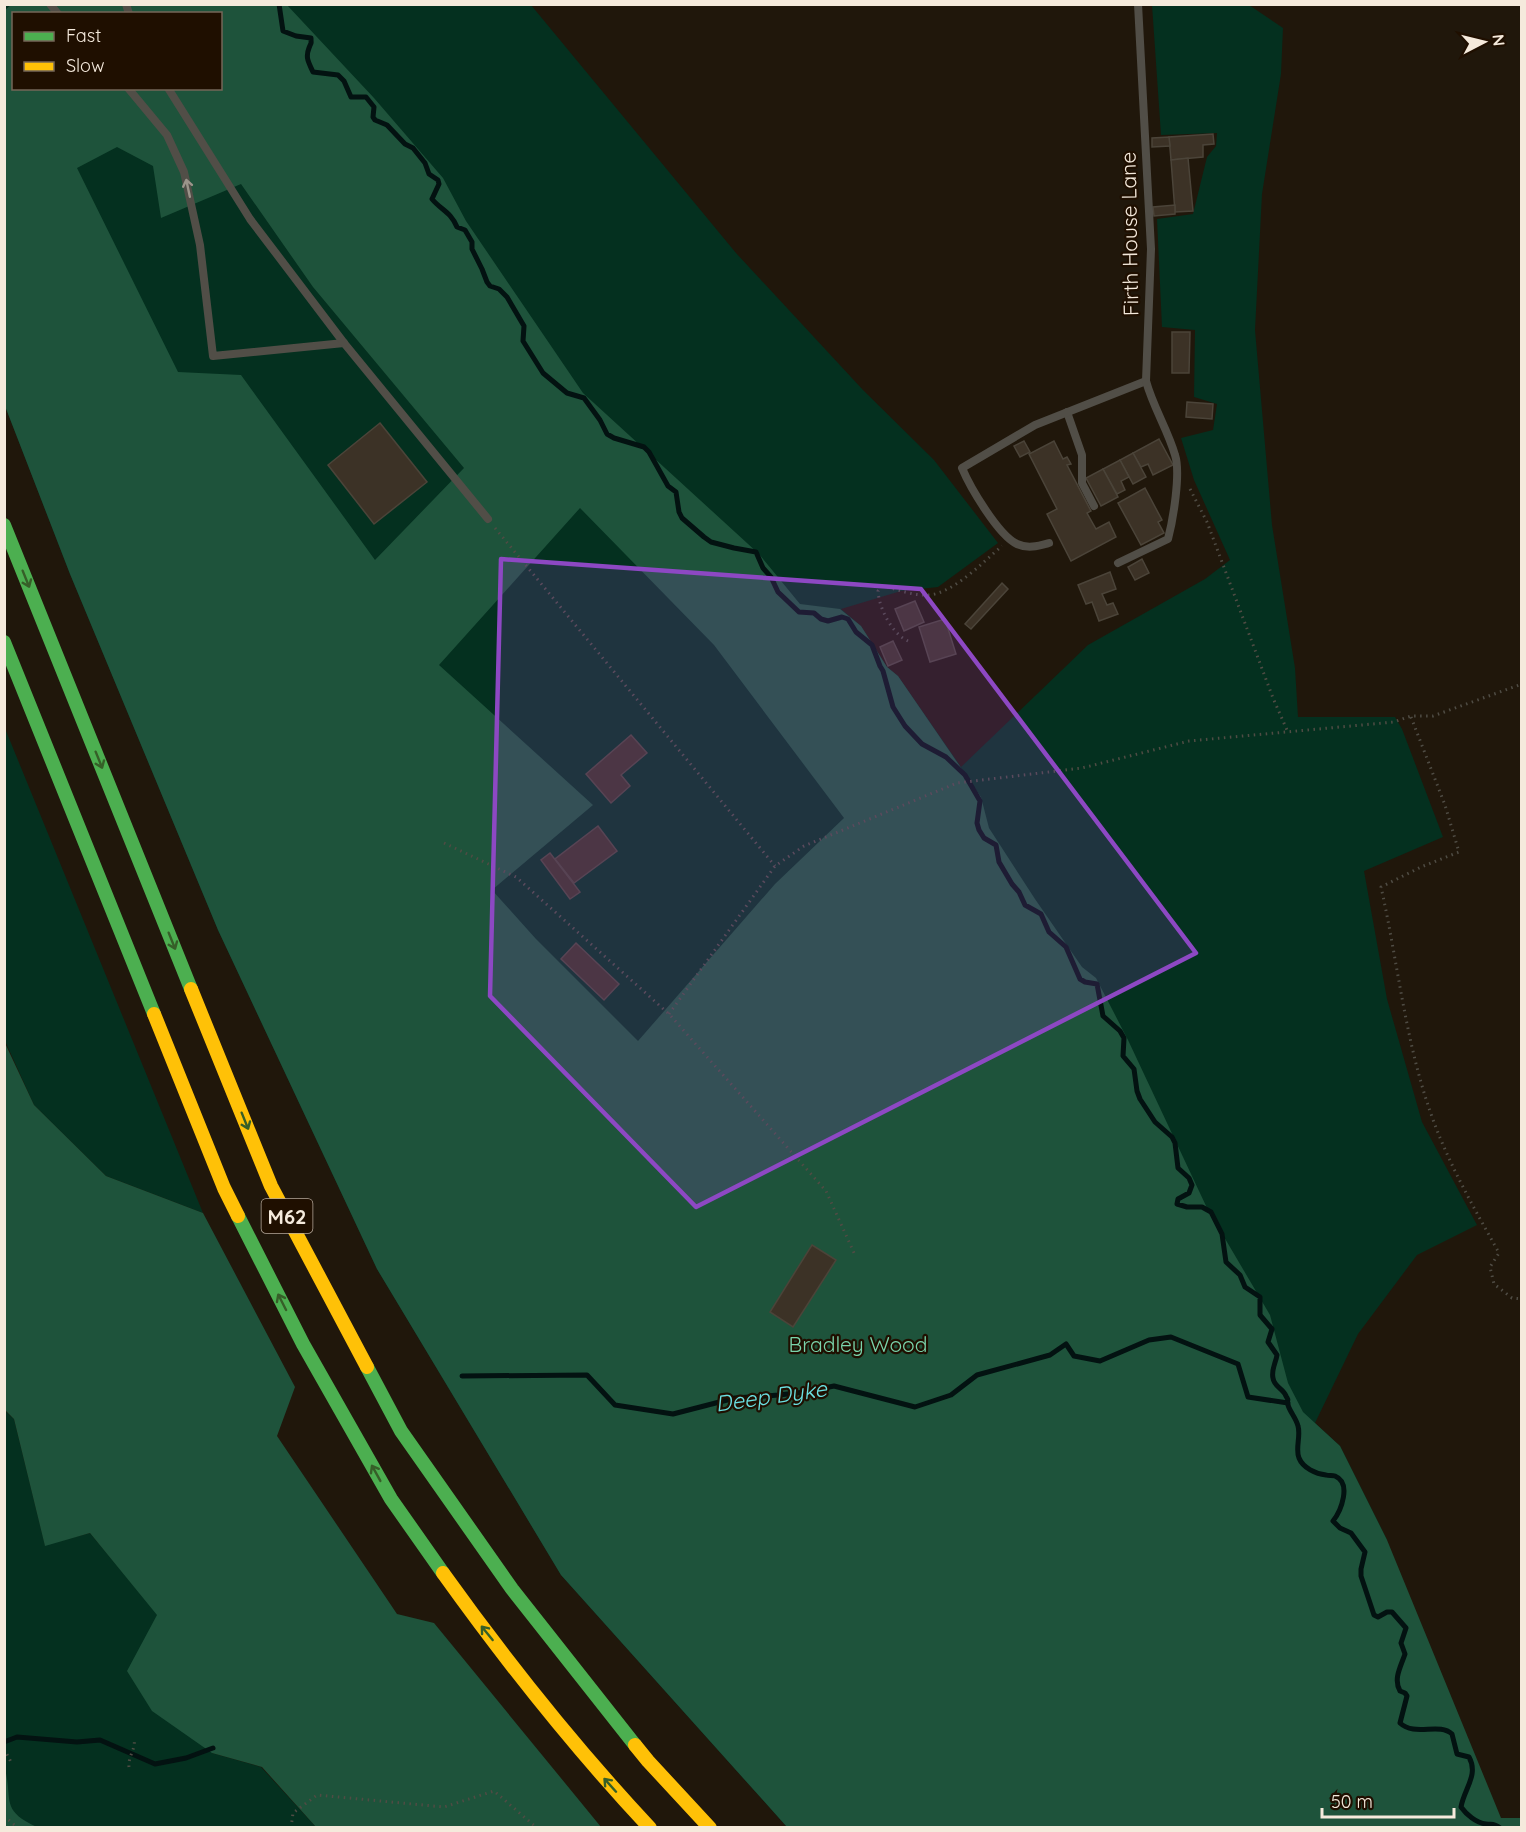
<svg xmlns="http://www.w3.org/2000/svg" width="1526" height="1832" viewBox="0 0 1526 1832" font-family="Quicksand,sans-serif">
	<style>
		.green { fill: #04301f; fill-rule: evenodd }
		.forest { fill: #1e533b; fill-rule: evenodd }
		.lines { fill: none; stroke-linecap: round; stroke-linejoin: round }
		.stream { stroke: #031211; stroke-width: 5 }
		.building { fill: #3c3226; stroke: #4b4439; stroke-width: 1.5 }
		.path { stroke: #4f4c44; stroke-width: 3; stroke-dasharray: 1.5 4.5; stroke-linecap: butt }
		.lane { stroke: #514e47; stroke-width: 8 }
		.fast { stroke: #4caf50; stroke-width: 14 }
		.slow { stroke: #ffc107; stroke-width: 14 }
		.oneway { stroke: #9b948a }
		.oneway2 { stroke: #365f28 }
		.marked { fill: #8d48c3; fill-opacity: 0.2; stroke: #8d48c3; stroke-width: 4.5; stroke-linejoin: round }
		.labels { text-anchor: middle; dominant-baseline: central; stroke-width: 4.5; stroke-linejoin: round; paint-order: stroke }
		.shield { fill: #1f0f00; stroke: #b5a89a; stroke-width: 1.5 }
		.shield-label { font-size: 20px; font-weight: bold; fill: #f5eadc }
		.street-label { font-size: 21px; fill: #f5eadc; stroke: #1f0f00 }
		.park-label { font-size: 21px; fill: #7ad4ab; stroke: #1f0f00 }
		.water-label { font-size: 22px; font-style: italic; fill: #6be0e1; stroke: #1f0f00 }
	</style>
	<rect width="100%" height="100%" fill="#20170b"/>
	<g class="green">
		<path d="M5,5H531L736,253L863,390L934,460L998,543L938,587L901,591L841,609L861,626L887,667L898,676L961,767L1088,645L1205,579L1230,560L1194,480L1181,438L1213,430L1217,404L1194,397L1195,330L1162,327L1157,219L1193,214L1207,157L1216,146L1217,133L1161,135L1152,5H1249L1283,28L1281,74L1262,194L1255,330L1272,525L1295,668L1298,717H1395L1402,729L1443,837L1364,871L1387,999L1422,1122L1477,1225L1417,1255L1358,1334L1315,1423L1340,1446L1387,1540L787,1827L561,1575L377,1269L218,930L70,574L5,406ZM14,14H220V88H14Z"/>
		<polygon points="4,726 203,1213 106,1176 34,1105 5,1041"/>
		<polygon points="4,1410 14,1419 45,1545 90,1533 158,1615 212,1753 261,1767 316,1827 5,1827"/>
	</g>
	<g class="forest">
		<path d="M12,4L287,5L374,98L443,178L466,221L583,393L759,554L800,604L840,609L861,626L887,667L898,676L981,797L989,828L1035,899L1082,967L1096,978L1128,1040L1207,1208L1270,1315L1288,1383L1303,1412L1340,1446L1387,1540L1501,1818H1521V1827H787L561,1575L377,1269L218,930L70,574L5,406V10ZM14,14H220V88H14ZM117,147L153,166L161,218L241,184L313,287L464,468L375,560L241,375L178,372L77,168ZM580,508L714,645L844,818L775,884L638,1041L536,939L492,890L593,805L439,665Z"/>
		<polygon points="4,1041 34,1105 106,1176 203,1213 295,1387 277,1436 397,1614 434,1623 601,1827 316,1827 262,1767 212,1753 152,1711 127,1671 157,1615 90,1533 45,1546 14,1419 5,1410"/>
		<path d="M5,1769C13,1801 0,1810 37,1827H5Z"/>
	</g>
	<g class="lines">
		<g class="stream">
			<path d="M279,4L283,31L296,36L311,38C311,46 312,40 309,48C305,58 309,63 313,72L338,75L344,81L351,97H366L374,107L373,117L375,120L387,125L405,144L413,148L425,163L429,174L438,180L439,184L432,199C441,210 451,212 457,227L465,230L472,242V249L482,269L487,282L490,286L499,289L507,297L524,326L523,341L543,373L567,393L584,398L600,420L607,434L614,438L644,447L649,452L668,486L676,492L679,512L682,518L704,537L711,542L734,548L756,552L763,568L771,577L778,592L799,612L814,613L821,619L828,621L842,617L848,619L856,632L872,645L880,666L883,671L893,707L905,726L922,744L946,757L965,775L980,801L977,823L979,830L984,838L996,845L999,862L1012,884L1019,892L1025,905L1041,914L1049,932L1066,947L1080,979L1085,982L1097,984L1103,1016L1120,1031L1124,1038L1123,1056L1134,1069L1137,1091L1140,1099L1155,1122L1172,1137L1175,1143L1178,1168L1189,1178L1192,1185L1189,1193L1178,1199L1177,1204L1187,1207H1202L1211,1212L1222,1234L1226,1262L1240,1275L1245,1287L1260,1297V1315L1272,1329L1268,1342L1277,1355C1276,1362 1271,1370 1273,1378C1274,1387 1283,1388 1286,1396C1290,1403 1286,1397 1288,1405C1290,1412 1296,1418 1298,1426C1301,1436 1295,1449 1299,1458C1303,1468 1316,1474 1326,1475C1329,1476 1332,1475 1335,1476C1352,1483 1341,1511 1333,1521L1340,1528L1351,1533L1365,1552L1361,1569V1576L1374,1615L1378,1617L1387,1612H1392L1406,1628L1401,1643L1405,1654C1401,1666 1393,1679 1400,1691L1405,1693L1407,1696L1400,1723C1415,1737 1439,1722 1452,1734L1457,1754L1469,1757C1479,1775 1464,1789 1461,1807C1466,1814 1476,1823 1486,1824C1492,1825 1494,1823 1500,1828"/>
			<polyline points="462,1376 587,1375 615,1405 673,1414 735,1398 779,1395 805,1392 834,1386 915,1407 951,1395 977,1375 1050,1355 1066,1344 1074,1356 1100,1361 1149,1340 1171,1337 1238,1364 1248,1397 1288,1403"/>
			<polyline points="4,1742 17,1737 77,1742 100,1740 155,1764 186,1758 213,1748"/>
		</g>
	</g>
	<g class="building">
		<polygon points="1213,134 1214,144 1203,145 1203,157 1171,160 1169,137"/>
		<polygon points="1169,137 1170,146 1152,147 1152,138"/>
		<polygon points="1188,158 1193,211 1175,212 1171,160"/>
		<polygon points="1175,205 1175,214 1154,216 1153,207"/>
		<polygon points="1172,332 1190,332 1189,373 1172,373"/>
		<polygon points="1187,402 1213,404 1212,419 1186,417"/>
		<polygon points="380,423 427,482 374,524 328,465"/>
		<polygon points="1159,439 1173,465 1153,475 1148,464 1141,467 1133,453"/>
		<polygon points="1024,441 1030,452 1020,457 1014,446"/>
		<polygon points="1054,441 1063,459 1067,457 1071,464 1067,465 1091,511 1087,513 1096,529 1109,522 1116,537 1071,561 1047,514 1057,509 1029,454"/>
		<polygon points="1133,453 1146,477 1133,484 1120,460"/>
		<polygon points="1120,460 1129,477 1121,481 1125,490 1117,494 1103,469"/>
		<polygon points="1103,469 1118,497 1101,506 1086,478"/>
		<polygon points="1145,488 1162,520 1158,522 1164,533 1141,545 1118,503"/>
		<polygon points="1142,559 1149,573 1135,580 1128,567"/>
		<polygon points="1110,572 1116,589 1102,594 1107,605 1113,603 1118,614 1099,621 1092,602 1086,604 1078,585"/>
		<polygon points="1002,583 1008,589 971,629 965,624"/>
		<polygon points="915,601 924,622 904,631 895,609"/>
		<polygon points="945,619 956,654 930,662 919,627"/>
		<polygon points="893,641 902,660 888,666 880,647"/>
		<polygon points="631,735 647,753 621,775 630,786 611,803 586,774"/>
		<polygon points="598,826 617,851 574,883 555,859"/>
		<polygon points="550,853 580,892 570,899 541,860"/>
		<polygon points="576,943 619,984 604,1000 561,959"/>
		<polygon points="812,1245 836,1260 793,1327 770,1312"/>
	</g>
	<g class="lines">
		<g class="path">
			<polyline points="1190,489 1207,522 1273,698 1287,730"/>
			<polyline points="495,528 775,866"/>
			<path d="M908,641C892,634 879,608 878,591L882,586C898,589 912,596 928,595C953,594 984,561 1002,546"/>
			<path d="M1411,717L1445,805L1459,852L1421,867L1381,887C1398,963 1405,1040 1431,1114C1448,1163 1474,1208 1499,1253L1490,1267L1494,1284L1512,1298L1522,1299"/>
			<polyline points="444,843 516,877 669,1014 826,1191 855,1255"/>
			<polyline points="669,1014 775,866 804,846 957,783 1082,768 1189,741 1394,722 1411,716 1433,716 1522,684"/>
			<polyline points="4,1749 11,1762"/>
			<path d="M129,1767C128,1756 136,1749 134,1739"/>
			<polyline points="4,1816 18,1828"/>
			<polyline points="291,1828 293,1813 317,1795 444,1807 494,1791 537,1828"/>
		</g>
		<g class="lane">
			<polyline points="50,4 58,14"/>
			<polyline points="126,4 129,14"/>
			<polyline points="128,88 167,135 184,172 200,245 213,356 344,343"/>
			<polyline points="168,88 250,219 344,343 488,519"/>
			<polyline points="1067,412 1082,455 1082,483 1094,506"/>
			<path d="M1049,543C1038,546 1028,549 1017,544C998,535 970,487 962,468L1035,425L1146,381"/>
			<path d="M1118,563L1168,539C1173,520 1181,473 1175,455C1168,430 1153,407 1146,381L1151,249L1138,4"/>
		</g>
		<g class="fast">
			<polyline points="4,525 191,989"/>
			<polyline points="4,642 154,1014"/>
			<polyline points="238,1216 303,1344 391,1499 443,1573"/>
			<polyline points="367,1367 401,1431 512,1589 635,1745"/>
		</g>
		<g class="slow">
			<polyline points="191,989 271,1186 367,1367"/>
			<polyline points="154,1014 224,1188 238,1216"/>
			<path d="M443,1573C506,1661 576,1749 650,1828"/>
			<polyline points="635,1745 648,1761 710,1828"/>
		</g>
	</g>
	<defs><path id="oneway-shaft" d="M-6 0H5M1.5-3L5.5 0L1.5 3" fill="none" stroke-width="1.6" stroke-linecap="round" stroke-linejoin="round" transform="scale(1.5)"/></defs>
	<use class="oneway" href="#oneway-shaft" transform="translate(188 188) rotate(-102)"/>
	<g class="oneway2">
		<use href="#oneway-shaft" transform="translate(26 579) rotate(68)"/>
		<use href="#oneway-shaft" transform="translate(99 760) rotate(68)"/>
		<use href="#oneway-shaft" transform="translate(172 941) rotate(68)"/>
		<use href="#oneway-shaft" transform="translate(245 1121) rotate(68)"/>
		<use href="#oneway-shaft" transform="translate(282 1302) rotate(-117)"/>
		<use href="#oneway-shaft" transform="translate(376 1473) rotate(-119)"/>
		<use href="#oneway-shaft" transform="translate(487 1633) rotate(-129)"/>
		<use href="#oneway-shaft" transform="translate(610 1785) rotate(-132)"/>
	</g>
	<path class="marked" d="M501,559L921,589L1196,953L696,1207L490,996Z"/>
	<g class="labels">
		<rect class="shield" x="261.5" y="1199" width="51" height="34" rx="4.5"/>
		<g class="shield-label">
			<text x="287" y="1216">M62</text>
		</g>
		<g class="street-label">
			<text transform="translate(1129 234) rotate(-91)">Firth House Lane</text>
		</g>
		<g class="park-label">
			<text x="858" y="1344">Bradley Wood</text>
		</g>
		<g class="water-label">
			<text transform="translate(771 1396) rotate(-8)">Deep Dyke</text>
		</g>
	</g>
	<rect width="1526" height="1832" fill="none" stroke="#f5eadc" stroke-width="12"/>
	<rect x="12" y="12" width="210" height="78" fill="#1f0f00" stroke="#756758" stroke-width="1.5"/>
	<rect x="24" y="32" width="30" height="9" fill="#4caf50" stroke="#756758" stroke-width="1.5"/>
	<text x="66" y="42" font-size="18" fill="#f5eadc">Fast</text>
	<rect x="24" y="62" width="30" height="9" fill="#ffc107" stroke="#756758" stroke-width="1.5"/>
	<text x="66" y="72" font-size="18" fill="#f5eadc">Slow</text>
	<g transform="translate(1484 42) rotate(83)" stroke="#1f0f00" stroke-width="4.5" paint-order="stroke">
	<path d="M0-4.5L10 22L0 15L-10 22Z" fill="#f5eadc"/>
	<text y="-9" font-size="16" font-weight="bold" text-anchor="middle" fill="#f5eadc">N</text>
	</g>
	<path d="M1322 1808v9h132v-9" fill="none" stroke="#f5eadc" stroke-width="3"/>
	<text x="1331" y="1808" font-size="18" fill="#f5eadc" stroke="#1f0f00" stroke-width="4.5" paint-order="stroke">50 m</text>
</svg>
